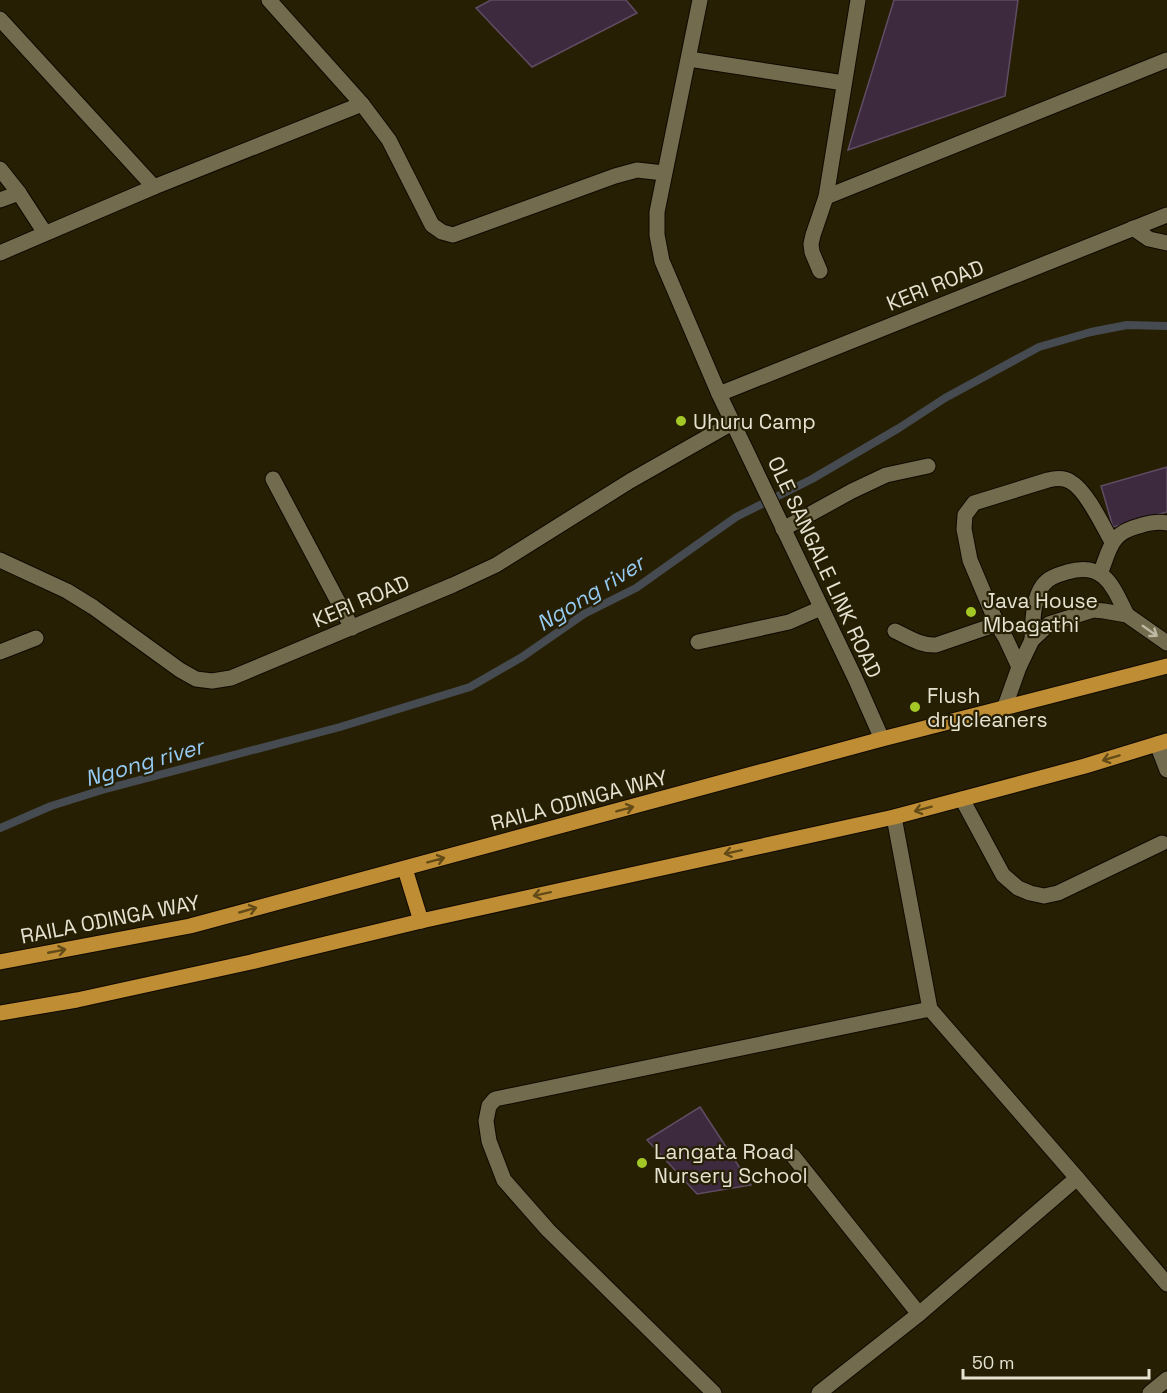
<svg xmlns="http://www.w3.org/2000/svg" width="1167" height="1393" viewBox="0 0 1167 1393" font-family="'Space Grotesk',sans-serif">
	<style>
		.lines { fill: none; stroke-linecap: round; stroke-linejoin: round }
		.stream { stroke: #454b50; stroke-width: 8 }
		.building { fill: #3d2a3f; stroke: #604c63; stroke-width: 1.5 }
		.minor-casing { stroke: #0f0900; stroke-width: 17 }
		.major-casing { stroke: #0f0900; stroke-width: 17 }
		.minor { stroke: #726b4d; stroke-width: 15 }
		.major { stroke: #bf8d34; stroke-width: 15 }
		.oneway { stroke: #bdb8a3 }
		.oneway2 { stroke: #634b17 }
		.poi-dot { fill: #a4c825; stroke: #261f03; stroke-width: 2 }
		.labels { text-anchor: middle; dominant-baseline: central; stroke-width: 4.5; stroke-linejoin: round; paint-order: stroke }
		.street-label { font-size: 21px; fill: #e5e2d1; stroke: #261f03 }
		.poi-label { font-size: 21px; fill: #e5e2d1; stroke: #261f03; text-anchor: start }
		.water-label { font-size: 22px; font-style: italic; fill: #95caf3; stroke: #261f03 }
	</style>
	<rect width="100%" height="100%" fill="#261f03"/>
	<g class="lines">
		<polyline class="stream" points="0,828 51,806 102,790 340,727 470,687 522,657 584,614 636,588 736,517 812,479 899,428 945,398 1039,347 1091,332 1127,325 1167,326"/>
	</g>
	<g class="building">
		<polygon points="491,0 626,0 637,13 532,67 476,8"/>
		<polygon points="894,0 1018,0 1005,96 848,150"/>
		<polygon points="1167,467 1167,512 1113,527 1101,486"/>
		<polygon points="700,1107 751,1185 697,1194 647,1140"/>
	</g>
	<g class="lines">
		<defs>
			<g id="minor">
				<polyline points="269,0 362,104 389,140 432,225 442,232 453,235 615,176 637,170 664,173"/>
				<polyline points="700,0 657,212 657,235 662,261 719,394 855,678 882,739"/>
				<polyline points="0,19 154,187"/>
				<polyline points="689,59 844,83"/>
				<polyline points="0,169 19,193"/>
				<polyline points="826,197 1167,60"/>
				<polyline points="0,200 19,193 45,233"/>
				<polyline points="1133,228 1149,239 1167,243"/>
				<polyline points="0,253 154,187 362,104"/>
				<polyline points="820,271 812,252 811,244 813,235 826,197 858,0"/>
				<polyline points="719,394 1167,215"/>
				<polyline points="273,479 352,628"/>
				<polyline points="783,529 852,491 886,475 928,466"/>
				<polyline points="0,560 67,591 93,607 180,670 196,679 212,681 231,678 453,585 496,565 630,481 732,423"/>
				<path d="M1100,574C1110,549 1110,533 1139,526C1149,523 1157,521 1167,523"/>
				<path d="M895,631C908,637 921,646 936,645L997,624"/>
				<path d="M1032,640C1033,623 1032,600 1043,585C1049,577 1058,575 1067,572C1105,561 1113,587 1127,615"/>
				<polyline points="698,642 789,622 821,608"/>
				<polyline points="0,652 36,638"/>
				<path d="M1019,667L1006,639L997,624L970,560L964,529L965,515L974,503L1048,480C1056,478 1064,477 1071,482C1086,490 1103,526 1112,542"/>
				<polyline points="1004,709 1019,667 1032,640 1049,624 1093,610 1104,611 1127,615 1167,643"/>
				<polyline points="1157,744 1167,770"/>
				<polyline points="962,799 1003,875 1018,888 1030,893 1044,896 1058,893 1162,843"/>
				<polyline points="894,817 930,1009 1077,1178 1167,1284"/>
				<polyline points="793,1156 919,1314"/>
				<polyline points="714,1393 548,1230 504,1180 489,1141 486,1121 489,1106 495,1099 930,1009"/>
				<polyline points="819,1393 919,1314 1077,1178"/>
				<polyline points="1150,1393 1167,1379"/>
			</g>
			<g id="major">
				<polyline points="405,869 421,921"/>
				<polyline points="0,962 190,926 882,739 1167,666"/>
				<polyline points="0,1013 77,1000 251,962 421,921 894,817 1085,766 1167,741"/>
			</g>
		</defs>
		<use href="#minor" class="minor-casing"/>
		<use href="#major" class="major-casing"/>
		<use href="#minor" class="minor"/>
		<use href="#major" class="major"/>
	</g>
	<defs><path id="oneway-shaft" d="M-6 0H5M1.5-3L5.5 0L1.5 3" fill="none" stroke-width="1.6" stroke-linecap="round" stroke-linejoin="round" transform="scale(1.5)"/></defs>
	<use class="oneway" href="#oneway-shaft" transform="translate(1150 631) rotate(35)"/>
	<g class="oneway2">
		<use href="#oneway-shaft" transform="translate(1111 758) rotate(163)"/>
		<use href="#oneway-shaft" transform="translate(625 809) rotate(-15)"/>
		<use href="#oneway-shaft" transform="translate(923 809) rotate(165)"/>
		<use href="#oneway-shaft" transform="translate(733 852) rotate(168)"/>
		<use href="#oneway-shaft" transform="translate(436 860) rotate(-15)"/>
		<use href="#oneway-shaft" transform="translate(542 894) rotate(168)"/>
		<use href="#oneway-shaft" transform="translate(248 910) rotate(-16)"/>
		<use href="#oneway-shaft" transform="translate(57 951) rotate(-11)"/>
	</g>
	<g class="poi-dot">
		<circle cx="681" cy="421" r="6"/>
		<circle cx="971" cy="612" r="6"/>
		<circle cx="915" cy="707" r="6"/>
		<circle cx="642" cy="1163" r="6"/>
	</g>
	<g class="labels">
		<g class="street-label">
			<text transform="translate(935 285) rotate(-22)">KERI ROAD</text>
			<text transform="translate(825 567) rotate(65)">OLE SANGALE LINK ROAD</text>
			<text transform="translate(361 601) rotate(-23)">KERI ROAD</text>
			<text transform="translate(579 800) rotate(-15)">RAILA ODINGA WAY</text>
			<text transform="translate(110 919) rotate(-11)">RAILA ODINGA WAY</text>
		</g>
		<g class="poi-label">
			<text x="693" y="421">Uhuru Camp</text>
			<text x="983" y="600">Java House<tspan x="983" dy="24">Mbagathi</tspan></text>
			<text x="927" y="695">Flush<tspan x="927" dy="24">drycleaners</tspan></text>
			<text x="654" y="1151">Langata Road<tspan x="654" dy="24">Nursery School</tspan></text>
		</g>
		<g class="water-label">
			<text transform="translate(590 593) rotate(-32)">Ngong river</text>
			<text transform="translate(144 762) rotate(-16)">Ngong river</text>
		</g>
	</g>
	<path d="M963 1369v9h186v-9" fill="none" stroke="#e5e2d1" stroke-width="3"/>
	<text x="972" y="1369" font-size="18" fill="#e5e2d1" stroke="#261f03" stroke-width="4.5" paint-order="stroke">50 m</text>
</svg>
